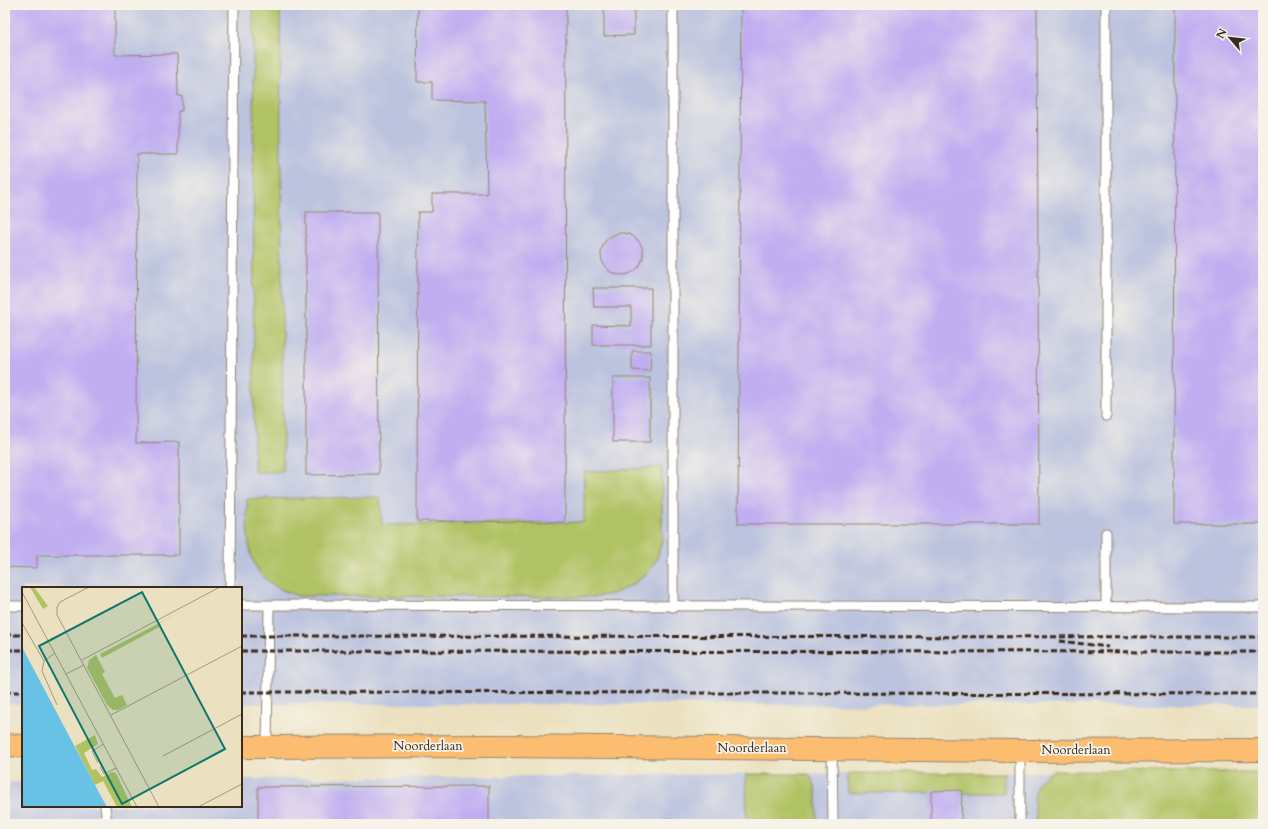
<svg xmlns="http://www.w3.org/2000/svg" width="1268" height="829" viewBox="0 0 1268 829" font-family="Cardo,serif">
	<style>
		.industrial { fill: #bcc3de }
		.green { fill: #b1c265; stroke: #767642 }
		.building { fill: #c0aef1 }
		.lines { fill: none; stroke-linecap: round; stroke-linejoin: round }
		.service-casing { stroke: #93866f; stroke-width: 11 }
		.primary-casing { stroke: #93866f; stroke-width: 24 }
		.service { stroke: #fff; stroke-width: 9 }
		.primary { stroke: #fcbd6f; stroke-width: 22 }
		.rail { stroke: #3b2a1e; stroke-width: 3; stroke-dasharray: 6 3; stroke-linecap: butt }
		.labels { text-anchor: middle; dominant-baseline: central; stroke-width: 3.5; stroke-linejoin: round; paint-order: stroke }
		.street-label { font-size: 13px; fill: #3b2a1e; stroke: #f7f3e8 }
		.inset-road { fill: none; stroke: #a5987f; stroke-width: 1 }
		.view { fill: #0f766e; fill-opacity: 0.15; stroke: #0f766e; stroke-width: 2 }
		.inset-edge { fill: none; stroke: #3b2a1e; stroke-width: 2 }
	</style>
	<rect width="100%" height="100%" fill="#f7f3e8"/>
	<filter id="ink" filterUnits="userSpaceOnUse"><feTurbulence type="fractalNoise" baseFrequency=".025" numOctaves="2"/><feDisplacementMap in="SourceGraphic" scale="8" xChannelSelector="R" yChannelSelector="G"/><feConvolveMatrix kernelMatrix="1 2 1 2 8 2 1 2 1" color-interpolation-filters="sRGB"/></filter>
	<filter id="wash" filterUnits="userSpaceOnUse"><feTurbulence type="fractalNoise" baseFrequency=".012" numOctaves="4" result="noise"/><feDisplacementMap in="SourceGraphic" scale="16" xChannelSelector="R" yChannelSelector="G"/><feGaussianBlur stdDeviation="0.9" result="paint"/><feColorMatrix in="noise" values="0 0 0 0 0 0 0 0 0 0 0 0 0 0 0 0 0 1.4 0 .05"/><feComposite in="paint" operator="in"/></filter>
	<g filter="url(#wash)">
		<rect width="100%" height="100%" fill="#ebe1c0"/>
		<g class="industrial">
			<polygon points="5,5 1263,5 1263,705 241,704 241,588 23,588 23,704 5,704"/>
			<polygon points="1054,771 1263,772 1263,824 5,824 5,782 23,782 23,806 241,806 241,779 746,774 1004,773"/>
		</g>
		<g class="green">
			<polygon points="253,5 280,5 283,472 254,472"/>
			<path d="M662,467V540L657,559L647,574L633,584L615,593L595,597L298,596C244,579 248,547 247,499L380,497L382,525L584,522V472Z"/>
			<path d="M1054,771L1263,772V824H1036C1035,801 1028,781 1054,771Z"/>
			<rect x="848" y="773" width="156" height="20"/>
			<path d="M746,774H808C820,787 816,807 817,824H747Z"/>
		</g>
		<g id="blocks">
			<g class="building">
				<polygon points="5,5 115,5 115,55 177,54 178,96 182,96 182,111 178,111 178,154 137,154 136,443 179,442 179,555 37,555 37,568 5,567"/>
				<polygon points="418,5 566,5 565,522 417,521 418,212 432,212 432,194 487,194 485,101 432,100 432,82 417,82"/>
				<polygon points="604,5 634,5 634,35 604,36"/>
				<polygon points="741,5 1037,5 1039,524 738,524"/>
				<polygon points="1175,5 1263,5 1263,524 1174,524"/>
				<polygon points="306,212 378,212 379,474 306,475"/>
				<circle cx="622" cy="254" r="21"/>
				<polygon points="593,288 651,288 651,345 593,345 593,325 631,326 631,307 594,307"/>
				<polygon points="632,351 651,351 650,371 632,370"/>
				<rect x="613" y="378" width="37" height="64"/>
				<polygon points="489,786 489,824 258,824 258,787"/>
				<polygon points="962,790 961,824 931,824 931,791"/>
			</g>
		</g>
	</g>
	<g filter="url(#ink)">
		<use href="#blocks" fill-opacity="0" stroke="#93866f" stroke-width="1"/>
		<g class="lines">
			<defs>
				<g id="service">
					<polyline points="1106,5 1106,416"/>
					<polyline points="1106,533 1106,607"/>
					<polyline points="230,588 234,5"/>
					<polyline points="241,605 1263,607"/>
					<polyline points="5,606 23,606"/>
					<polyline points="673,607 673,5"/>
					<polyline points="267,747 269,606"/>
					<polyline points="832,749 833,824"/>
					<polyline points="1020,751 1020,824"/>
					<polyline points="105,806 107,824"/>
				</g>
				<g id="primary">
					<polyline points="5,745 23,746"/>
					<polyline points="241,747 494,746 1020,751 1263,750"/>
				</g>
			</defs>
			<use href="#service" class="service-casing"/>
			<use href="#primary" class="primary-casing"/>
			<use href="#service" class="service"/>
			<use href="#primary" class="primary"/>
			<g class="rail">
				<polyline points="5,635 23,635"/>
				<polyline points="241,636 1263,637"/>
				<polyline points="1060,641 1108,647"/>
				<polyline points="7,650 23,650"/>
				<polyline points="241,651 1263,652"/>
				<polyline points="5,692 23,692"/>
				<polyline points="241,692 1263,694"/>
			</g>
		</g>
	</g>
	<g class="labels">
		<g class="street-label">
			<text x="428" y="746">Noorderlaan</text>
			<text x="752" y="748">Noorderlaan</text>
			<text x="1076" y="750">Noorderlaan</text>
		</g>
	</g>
	<g transform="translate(22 587)">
		<rect width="220" height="220" fill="#ebe1c0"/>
		<path d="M8,0H12L26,19L21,22ZM160,24L138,36L139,39L80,71L78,67ZM74,68L83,85L80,87L93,111L100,108L105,118L96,123H91L85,118L65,81L67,73ZM73,148L76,157L62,166L70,183L74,182L80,190L90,185L94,186L110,220H95L81,194L73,198L53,159Z" fill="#b1c265"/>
		<path d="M0,60L73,198L85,220H0Z" fill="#68c2e6"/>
		<path class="inset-road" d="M67,0L38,15L35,20V28L137,220M0,5L115,220M0,36L22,74L33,66M60,73L198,0M22,74L20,84L35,118M44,87L62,78M89,128L220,59M141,169L220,127M76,176L70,164L82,157M78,180L82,187L94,181M176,220L220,197"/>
		<path class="view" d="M120,5L203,162L100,217L17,59Z"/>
		<rect width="220" height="220" class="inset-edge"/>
	</g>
	<rect width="1268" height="829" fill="none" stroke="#f7f3e8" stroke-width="20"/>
	<g transform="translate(1230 38) rotate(298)" stroke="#f7f3e8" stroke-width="3" paint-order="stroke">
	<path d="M0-3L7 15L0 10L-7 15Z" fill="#3b2a1e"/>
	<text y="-6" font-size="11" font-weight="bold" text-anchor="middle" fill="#3b2a1e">N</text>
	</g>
</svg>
